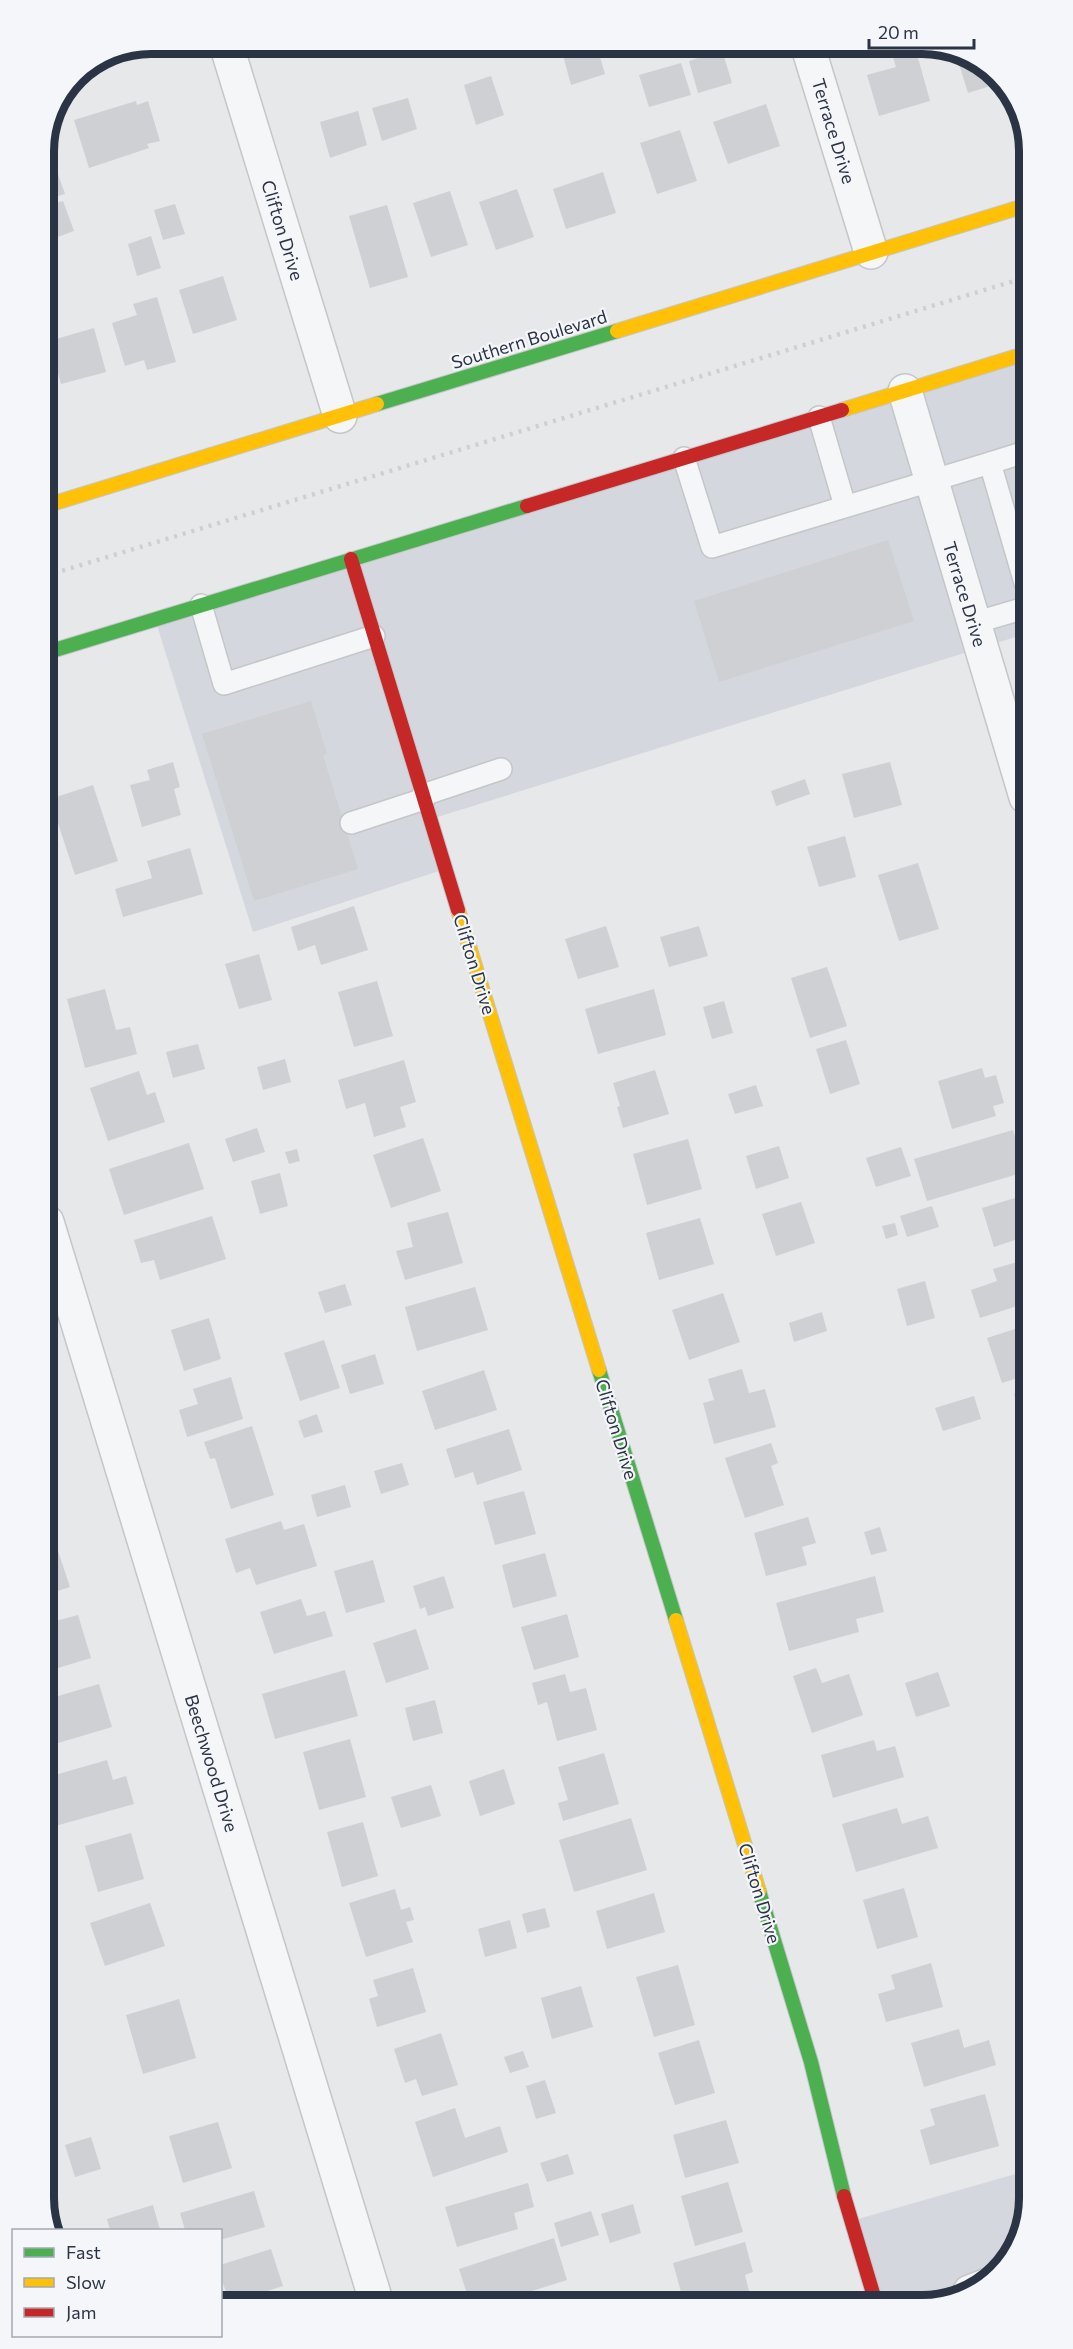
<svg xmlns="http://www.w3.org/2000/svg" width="1073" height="2349" viewBox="0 0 1073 2349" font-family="Commissioner,sans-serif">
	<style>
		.built { fill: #d4d7dd }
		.building { fill: #ced0d3 }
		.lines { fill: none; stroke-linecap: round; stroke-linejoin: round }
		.lane-casing { stroke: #c4c6c8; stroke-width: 24 }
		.street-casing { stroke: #c4c6c8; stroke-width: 36 }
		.fast-casing { stroke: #c4c6c8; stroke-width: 16 }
		.slow-casing { stroke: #c4c6c8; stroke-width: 16 }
		.jam-casing { stroke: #c4c6c8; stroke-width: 16 }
		.lane { stroke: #f5f6f7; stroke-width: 21 }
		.street { stroke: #f5f6f7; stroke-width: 33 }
		.fast { stroke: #4caf50; stroke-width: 14 }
		.slow { stroke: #ffc107; stroke-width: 14 }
		.jam { stroke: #c62828; stroke-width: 14 }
		.rail { stroke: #cecfd2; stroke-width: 4.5; stroke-dasharray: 3 6; stroke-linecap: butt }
		.labels { text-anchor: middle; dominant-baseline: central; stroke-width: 4.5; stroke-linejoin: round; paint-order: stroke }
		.street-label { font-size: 18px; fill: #2b3445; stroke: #f4f6f9 }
		.rim { fill: none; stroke: #2b3445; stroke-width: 8 }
	</style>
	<rect width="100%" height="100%" fill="#e6e8ea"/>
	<g class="built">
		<polygon points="1024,354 1025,634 431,819 445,869 253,932 155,619"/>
		<polygon points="1029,2170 1029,2199 1008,2263 957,2300 875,2300 851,2221"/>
	</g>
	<g class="building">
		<polygon points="560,44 596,44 605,74 571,85"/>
		<polygon points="915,47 930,101 879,116 867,75 896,67 892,54"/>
		<polygon points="722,50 732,83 698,93 689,61"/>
		<polygon points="956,54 987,65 1000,83 968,93"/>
		<polygon points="681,63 691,95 649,107 639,75"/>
		<polygon points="491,76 504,115 476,125 464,85"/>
		<polygon points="408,98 417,129 382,141 372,108"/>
		<polygon points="136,101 137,105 148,101 160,141 147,144 149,148 89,168 74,120"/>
		<polygon points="766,104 780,146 728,164 713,122"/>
		<polygon points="358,111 367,145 330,158 320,122"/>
		<polygon points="680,130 697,181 657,194 640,143"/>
		<polygon points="52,157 65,194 44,200 44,160"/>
		<polygon points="603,172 616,213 566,229 553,189"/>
		<polygon points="517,189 534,237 496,250 479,202"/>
		<polygon points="450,191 468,245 431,257 413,203"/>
		<polygon points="63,201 74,231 44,242 44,207"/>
		<polygon points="175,204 185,234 163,240 154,210"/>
		<polygon points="387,205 408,277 370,288 349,216"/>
		<polygon points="151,236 161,268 137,276 128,244"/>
		<polygon points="223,276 237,320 193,334 179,290"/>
		<polygon points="157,297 176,362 147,370 144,360 125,366 112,323 137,315 133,304"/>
		<polygon points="94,328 106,372 61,384 49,341"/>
		<polygon points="888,540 914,621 719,682 694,601"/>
		<polygon points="311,701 327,754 323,755 358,869 254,901 202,734"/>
		<polygon points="173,762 180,787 174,789 181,815 142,827 130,785 150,780 147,770"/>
		<polygon points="890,762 902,805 854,818 842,774"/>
		<polygon points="805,779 810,794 776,806 771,791"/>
		<polygon points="93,785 118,861 75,875 50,799"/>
		<polygon points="845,836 856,877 819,887 807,847"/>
		<polygon points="190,848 203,894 123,917 115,889 152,878 147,861"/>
		<polygon points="918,863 939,929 899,941 878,875"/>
		<polygon points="354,906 368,950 321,965 315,945 298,951 291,927"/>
		<polygon points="606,926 619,967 578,979 565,939"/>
		<polygon points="699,926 708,956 669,967 660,937"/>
		<polygon points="259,954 272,1000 239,1009 225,964"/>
		<polygon points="827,967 847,1026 810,1038 791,978"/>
		<polygon points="377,981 393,1036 354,1047 338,992"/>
		<polygon points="105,989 116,1030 130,1027 137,1054 85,1068 67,999"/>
		<polygon points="654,989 666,1035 598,1054 585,1009"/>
		<polygon points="724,1001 733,1033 712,1039 703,1007"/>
		<polygon points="846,1040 860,1084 830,1094 816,1049"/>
		<polygon points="198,1044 205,1069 173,1078 166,1052"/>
		<polygon points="285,1059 291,1082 263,1090 257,1067"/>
		<polygon points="404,1060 416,1102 400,1107 406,1127 374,1137 365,1103 346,1109 338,1080"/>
		<polygon points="982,1068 985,1078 996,1075 1004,1103 993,1106 996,1116 952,1129 938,1081"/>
		<polygon points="655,1070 669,1114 623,1128 617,1107 620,1106 613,1083"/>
		<polygon points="139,1071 147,1095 155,1092 165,1122 108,1141 90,1088"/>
		<polygon points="756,1085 763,1106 735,1114 728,1094"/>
		<polygon points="257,1128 265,1152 233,1162 225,1139"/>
		<polygon points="1013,1130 1025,1172 927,1201 914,1159"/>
		<polygon points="423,1138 441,1191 391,1208 373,1155"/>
		<polygon points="688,1139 702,1189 647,1205 633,1154"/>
		<polygon points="189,1143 204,1189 124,1215 109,1169"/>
		<polygon points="779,1146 789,1178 756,1189 746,1156"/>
		<polygon points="901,1147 911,1176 876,1187 866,1158"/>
		<polygon points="297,1149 300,1161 289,1164 285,1152"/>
		<polygon points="280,1173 288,1206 260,1214 251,1181"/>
		<polygon points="1021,1196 1027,1215 1027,1236 994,1247 982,1208"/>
		<polygon points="801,1202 815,1243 776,1256 762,1214"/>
		<polygon points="932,1206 939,1227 907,1237 900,1216"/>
		<polygon points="448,1212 463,1263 405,1280 396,1251 413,1247 407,1223"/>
		<polygon points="212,1216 226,1259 160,1280 154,1260 141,1263 134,1240"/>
		<polygon points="700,1218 714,1264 659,1280 646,1233"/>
		<polygon points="895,1223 898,1235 886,1239 882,1226"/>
		<polygon points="1027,1259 1027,1303 980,1318 971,1290 997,1281 993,1269"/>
		<polygon points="925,1281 935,1318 907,1326 897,1289"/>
		<polygon points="345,1284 352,1305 325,1313 318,1292"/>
		<polygon points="475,1287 488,1330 417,1351 405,1307"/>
		<polygon points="723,1293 740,1342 689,1360 672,1310"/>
		<polygon points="822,1312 827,1331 794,1342 789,1323"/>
		<polygon points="209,1318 221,1359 184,1371 171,1330"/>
		<polygon points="1027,1325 1027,1375 1002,1383 987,1338"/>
		<polygon points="324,1340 340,1388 300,1401 284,1353"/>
		<polygon points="375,1354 384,1384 350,1394 341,1365"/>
		<polygon points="742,1369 749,1393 765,1389 776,1427 714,1444 703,1403 714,1400 708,1379"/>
		<polygon points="484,1370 497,1410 435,1430 422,1391"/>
		<polygon points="231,1377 243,1419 187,1437 179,1410 198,1404 193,1389"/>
		<polygon points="1027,1390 1027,1441 1014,1394"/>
		<polygon points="974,1396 981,1419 943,1431 935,1408"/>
		<polygon points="317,1414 323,1432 304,1438 298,1421"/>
		<polygon points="252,1426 274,1495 231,1509 215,1458 210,1459 204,1442"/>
		<polygon points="509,1429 522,1470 477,1485 473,1472 455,1478 446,1449"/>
		<polygon points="771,1443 778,1463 771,1466 784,1505 745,1518 725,1458"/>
		<polygon points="402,1463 409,1485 381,1494 374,1471"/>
		<polygon points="345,1485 351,1507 317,1517 311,1495"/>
		<polygon points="524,1491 536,1534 495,1545 483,1502"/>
		<polygon points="808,1517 816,1543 802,1547 807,1565 766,1576 754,1533"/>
		<polygon points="281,1521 284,1530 304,1524 317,1566 256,1585 250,1568 236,1573 225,1539"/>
		<polygon points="880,1527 887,1551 871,1555 864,1532"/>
		<polygon points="54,1539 70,1587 48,1594 47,1541"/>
		<polygon points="545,1553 557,1596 513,1608 502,1565"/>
		<polygon points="373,1560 385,1602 346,1613 334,1571"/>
		<polygon points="444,1576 454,1608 428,1616 425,1607 420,1609 413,1586"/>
		<polygon points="875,1576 884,1612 856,1619 859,1632 789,1651 776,1603"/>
		<polygon points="301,1599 307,1616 325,1611 333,1636 274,1654 260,1612"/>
		<polygon points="567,1614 579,1657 534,1670 521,1627"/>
		<polygon points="78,1615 91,1658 48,1671 48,1623"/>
		<polygon points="416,1629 429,1669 386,1683 373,1643"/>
		<polygon points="816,1668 822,1683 849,1674 863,1715 812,1733 793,1676"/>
		<polygon points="345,1670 358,1716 275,1739 262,1694"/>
		<polygon points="938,1672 950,1706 916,1717 905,1683"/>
		<polygon points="565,1674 570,1692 586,1688 597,1730 557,1741 547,1702 538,1705 532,1683"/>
		<polygon points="99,1684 112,1727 48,1746 48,1699"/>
		<polygon points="435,1700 443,1733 413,1741 405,1708"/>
		<polygon points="350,1739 366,1797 319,1810 303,1752"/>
		<polygon points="874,1740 877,1751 895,1746 904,1777 833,1798 821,1755"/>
		<polygon points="604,1753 619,1804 563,1821 558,1803 568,1800 558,1767"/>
		<polygon points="107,1760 113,1780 126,1776 134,1804 48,1828 48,1777"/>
		<polygon points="504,1769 515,1804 480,1816 469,1781"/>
		<polygon points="431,1785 441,1816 401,1828 391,1797"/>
		<polygon points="897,1808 902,1824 928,1816 938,1848 856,1872 842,1824"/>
		<polygon points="631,1818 647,1870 574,1892 559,1840"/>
		<polygon points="363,1822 378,1876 342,1887 327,1832"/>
		<polygon points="131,1833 144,1879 98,1892 85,1846"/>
		<polygon points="904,1888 918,1937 877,1949 863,1900"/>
		<polygon points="395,1889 401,1910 410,1907 414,1920 406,1922 413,1942 366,1957 349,1903"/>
		<polygon points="654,1893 665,1932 607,1949 596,1911"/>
		<polygon points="150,1903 165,1946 105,1966 90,1923"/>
		<polygon points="545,1908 550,1927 527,1933 522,1914"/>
		<polygon points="510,1920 517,1948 485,1957 478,1929"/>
		<polygon points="931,1963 943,2007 886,2022 878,1994 895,1989 891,1975"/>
		<polygon points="678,1965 695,2025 654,2037 636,1977"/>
		<polygon points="413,1968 426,2012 377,2027 369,1999 378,1996 373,1980"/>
		<polygon points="581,1986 593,2027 552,2039 541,1998"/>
		<polygon points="179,1999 196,2058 143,2074 126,2015"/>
		<polygon points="959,2029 964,2048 989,2040 996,2065 924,2087 911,2043"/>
		<polygon points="441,2033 458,2085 422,2096 416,2079 405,2083 394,2049"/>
		<polygon points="699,2040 715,2093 675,2105 658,2053"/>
		<polygon points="523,2051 529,2067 510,2073 504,2057"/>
		<polygon points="545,2080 556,2113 536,2119 526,2086"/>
		<polygon points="985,2094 999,2146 930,2165 920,2130 935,2125 930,2109"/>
		<polygon points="455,2108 465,2138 500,2126 508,2152 433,2177 415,2122"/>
		<polygon points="726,2120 739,2163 685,2178 673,2135"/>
		<polygon points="218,2122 232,2168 183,2183 169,2136"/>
		<polygon points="91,2137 101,2169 75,2177 65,2145"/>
		<polygon points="568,2154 574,2174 547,2182 540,2163"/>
		<polygon points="728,2182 743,2232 695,2246 681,2196"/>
		<polygon points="528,2183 534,2207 514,2213 518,2229 457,2247 445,2207"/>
		<polygon points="254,2191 265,2227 220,2240 220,2230 185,2230 180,2213"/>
		<polygon points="633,2204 641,2233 610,2243 601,2214"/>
		<polygon points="153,2205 160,2230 110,2230 107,2219"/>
		<polygon points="591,2211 599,2235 561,2247 554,2223"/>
		<polygon points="554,2238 567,2280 494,2303 470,2303 459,2269"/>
		<polygon points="745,2242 753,2272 745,2275 750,2295 727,2301 706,2301 703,2293 683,2299 673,2263"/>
		<polygon points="271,2249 283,2286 230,2303 220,2275 220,2265"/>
	</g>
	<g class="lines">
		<defs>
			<g id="lane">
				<polyline points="819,417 845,506"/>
				<polyline points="1025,452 990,463 1025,583"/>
				<polyline points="684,458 712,547 990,463"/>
				<polyline points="201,605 224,684 374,636"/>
				<polyline points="974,623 1025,608"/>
				<polyline points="423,795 501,769"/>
				<polyline points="351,823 424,799"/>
				<polyline points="959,2298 966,2287 984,2280"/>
			</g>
			<g id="street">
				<polyline points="226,44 340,416"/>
				<polyline points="807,44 871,252"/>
				<polyline points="905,391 1026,797"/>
				<polyline points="47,1222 377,2304"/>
			</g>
			<g id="fast">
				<polyline points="377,404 617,331"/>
				<polyline points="45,653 527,506"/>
				<polyline points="599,1370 676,1620"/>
				<polyline points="759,1891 811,2062 844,2196"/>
			</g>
			<g id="slow">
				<polyline points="617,331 1024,206"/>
				<polyline points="842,410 1024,354"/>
				<polyline points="45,506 377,404"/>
				<polyline points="458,910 599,1370"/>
				<polyline points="676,1620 759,1891"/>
			</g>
			<g id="jam">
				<polyline points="527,506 842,410"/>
				<polyline points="351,559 458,910"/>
				<polyline points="844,2196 875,2300"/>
			</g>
		</defs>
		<use href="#lane" class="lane-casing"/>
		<use href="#street" class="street-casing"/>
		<use href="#fast" class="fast-casing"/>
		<use href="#slow" class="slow-casing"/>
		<use href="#jam" class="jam-casing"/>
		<use href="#lane" class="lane"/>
		<use href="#street" class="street"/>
		<use href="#fast" class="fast"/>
		<use href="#slow" class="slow"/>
		<use href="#jam" class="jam"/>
		<polyline class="rail" points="45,576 1024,278"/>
	</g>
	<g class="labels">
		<g class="street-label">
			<text transform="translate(834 131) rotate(73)">Terrace Drive</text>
			<text transform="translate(283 230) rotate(73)">Clifton Drive</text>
			<text transform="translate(529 339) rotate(-17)">Southern Boulevard</text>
			<text transform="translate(965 594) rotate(73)">Terrace Drive</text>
			<text transform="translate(475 964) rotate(73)">Clifton Drive</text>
			<text transform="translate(617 1429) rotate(73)">Clifton Drive</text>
			<text transform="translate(212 1763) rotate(73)">Beechwood Drive</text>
			<text transform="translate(760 1893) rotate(73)">Clifton Drive</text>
		</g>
	</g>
	<path d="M0 0H1073V2349H0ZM151 54H922A97 97 0 0 1 1019 151V2198A97 97 0 0 1 922 2295H151A97 97 0 0 1 54 2198V151A97 97 0 0 1 151 54Z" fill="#f4f6f9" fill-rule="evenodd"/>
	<path class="rim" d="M151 54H922A97 97 0 0 1 1019 151V2198A97 97 0 0 1 922 2295H151A97 97 0 0 1 54 2198V151A97 97 0 0 1 151 54Z"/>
	<rect x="12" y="2229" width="210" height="108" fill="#f4f6f9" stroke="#a4a8b1" stroke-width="1.5"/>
	<rect x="24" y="2248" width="30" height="9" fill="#4caf50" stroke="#a4a8b1" stroke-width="1.5"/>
	<text x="66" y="2259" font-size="18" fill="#2b3445">Fast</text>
	<rect x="24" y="2278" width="30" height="9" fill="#ffc107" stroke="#a4a8b1" stroke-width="1.5"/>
	<text x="66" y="2289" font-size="18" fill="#2b3445">Slow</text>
	<rect x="24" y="2308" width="30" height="9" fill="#c62828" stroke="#a4a8b1" stroke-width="1.5"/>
	<text x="66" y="2319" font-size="18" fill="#2b3445">Jam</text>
	<path d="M869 39v9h105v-9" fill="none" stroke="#2b3445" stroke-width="3"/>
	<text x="878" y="39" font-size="18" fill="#2b3445" stroke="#f4f6f9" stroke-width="4.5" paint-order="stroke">20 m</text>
</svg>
